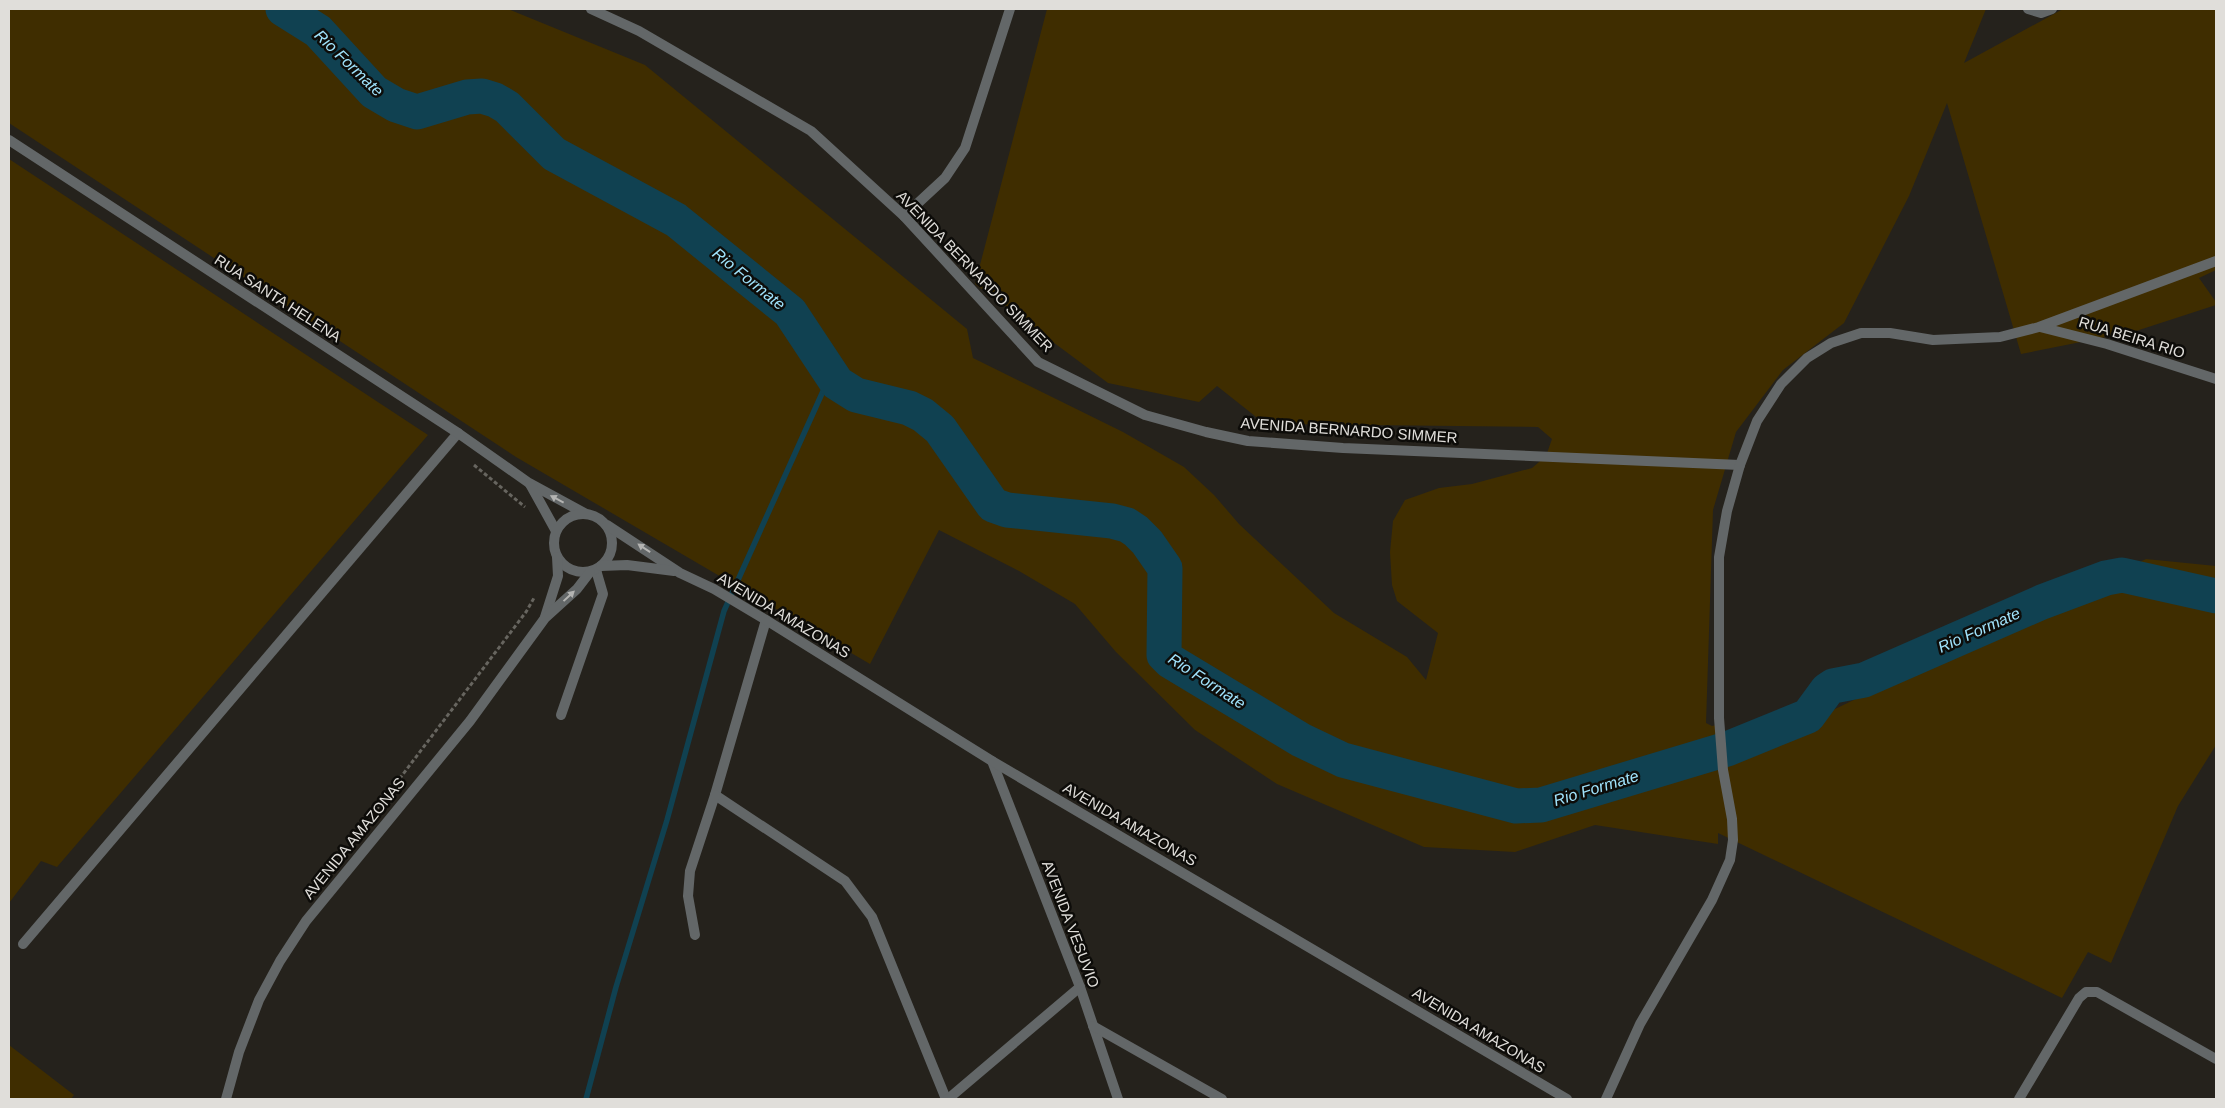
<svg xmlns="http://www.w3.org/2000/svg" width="2225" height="1108" viewBox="0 0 2225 1108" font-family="Helvetica,sans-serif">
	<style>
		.green { fill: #3f2d00 }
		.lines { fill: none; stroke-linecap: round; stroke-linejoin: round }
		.stream { stroke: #104151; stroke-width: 5.5 }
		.river { stroke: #104151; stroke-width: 35 }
		.path { stroke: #67655f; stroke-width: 3; stroke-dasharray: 4 2.5; stroke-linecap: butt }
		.service { stroke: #636768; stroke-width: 10 }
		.minor { stroke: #636768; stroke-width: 10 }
		.tertiary { stroke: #636768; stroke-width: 10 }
		.oneway { fill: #b4b4b2 }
		.labels { text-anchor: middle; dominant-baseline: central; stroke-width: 5; stroke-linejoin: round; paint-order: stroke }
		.street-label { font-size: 15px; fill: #e0deda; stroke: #0d0c09 }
		.water-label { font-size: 16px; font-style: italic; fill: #a0e3fc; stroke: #0d0c09 }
	</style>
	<rect width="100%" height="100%" fill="#25221c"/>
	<g class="green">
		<polygon points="9,9 508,9 645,65 967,329 973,358 1123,432 1184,467 1214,495 1239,524 1334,613 1407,657 1426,680 1438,633 1397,601 1392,585 1390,552 1393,521 1405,500 1439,488 1472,484 1532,468 1546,456 1552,439 1538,427 1265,424 1217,386 1199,402 1108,383 975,284 1047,9 1986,9 1964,63 2063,9 2216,9 2216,270 2199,278 2216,302 2216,305 2136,331 2021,354 1947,103 1909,196 1844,323 1783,370 1736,432 1713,510 1706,723 1712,726 1716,725 1717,766 2146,559 2216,566 2216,745 2178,806 2111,963 2088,952 2062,998 1718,833 1718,844 1595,825 1515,852 1424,847 1277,784 1195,730 1116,652 1075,604 1019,571 939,530 870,664 516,457 9,123"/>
		<polygon points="9,159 428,435 57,867 41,861 9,903"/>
		<polygon points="9,1045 74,1095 71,1099 9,1099"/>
	</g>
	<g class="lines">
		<polyline class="stream" points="586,1099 616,987 667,820 724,611 824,389 836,381"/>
		<polyline class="river" points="283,9 318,31 374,92 396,105 417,112 467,97 482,96 495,100 507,107 554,154 676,220 790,312 837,383 856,395 909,408 923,415 940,429 993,505 1007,510 1112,521 1127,525 1136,531 1147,542 1165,568 1164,655 1170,661 1301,740 1343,760 1516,806 1541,805 1727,749 1808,716 1827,690 1833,686 1864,680 2042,602 2106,578 2122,575 2216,596"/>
		<g class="path">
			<polyline points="474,465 525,507"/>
			<polyline points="372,815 526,612 534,598"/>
		</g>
		<g class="service">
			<polyline points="904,216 945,178 965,148 1010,9"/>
			<polyline points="561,715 603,594 596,570"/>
			<polyline points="23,944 458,433"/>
		</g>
		<g class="minor">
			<polyline points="591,9 639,31 811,131 904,216 1038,362 1145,415 1206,432 1248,441 1343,448 1740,465"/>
			<polyline points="2028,9 2041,13 2052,9"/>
			<polyline points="2040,327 2107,344 2216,379"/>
			<polyline points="766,620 715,795 845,881 872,917 946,1099"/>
			<polyline points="992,761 1080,987 1118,1099"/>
			<polyline points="695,935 688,896 690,871 715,795"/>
			<polyline points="1093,1026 1222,1099"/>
			<polyline points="948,1099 1080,987"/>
			<polyline points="1606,1099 1640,1024 1712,900 1730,860 1733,840 1732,819 1723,770 1719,718 1719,557 1727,511 1740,465 1757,421 1781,384 1807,358 1831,343 1861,333 1890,333 1933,340 2000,337 2039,327 2216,261"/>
			<polyline points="2019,1099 2079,998 2086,992 2097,992 2216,1059"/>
		</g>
		<g class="tertiary">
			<polyline points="9,140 458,433 529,483 586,514"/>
			<polyline points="530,484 556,531"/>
			<circle cx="583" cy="543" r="29"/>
			<polyline points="607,525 680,573 714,589 766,620 992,761 1567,1099"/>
			<polyline points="601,566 627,565 674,571"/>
			<polyline points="545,617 558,576 557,557"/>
			<polyline points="226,1099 239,1052 259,1000 280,961 306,921 470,721 545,618 577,589 590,572"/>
		</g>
	</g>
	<defs><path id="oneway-solid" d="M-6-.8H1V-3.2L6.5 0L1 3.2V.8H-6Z" transform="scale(1.25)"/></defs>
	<g class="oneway">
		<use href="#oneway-solid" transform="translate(557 499) rotate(-152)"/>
		<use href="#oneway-solid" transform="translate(644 548) rotate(-146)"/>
		<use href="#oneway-solid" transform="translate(569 596) rotate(-43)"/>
	</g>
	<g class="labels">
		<g class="street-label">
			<text transform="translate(975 271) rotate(46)">AVENIDA BERNARDO SIMMER</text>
			<text transform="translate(278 298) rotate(33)">RUA SANTA HELENA</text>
			<text transform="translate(2132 337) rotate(17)">RUA BEIRA RIO</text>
			<text transform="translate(1349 430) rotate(4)">AVENIDA BERNARDO SIMMER</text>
			<text transform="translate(784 615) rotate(31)">AVENIDA AMAZONAS</text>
			<text transform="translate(1130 824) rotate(30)">AVENIDA AMAZONAS</text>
			<text transform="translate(354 838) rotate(-51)">AVENIDA AMAZONAS</text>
			<text transform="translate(1071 924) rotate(69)">AVENIDA VESUVIO</text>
			<text transform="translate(1479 1030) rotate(31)">AVENIDA AMAZONAS</text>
		</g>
		<g class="water-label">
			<text transform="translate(349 63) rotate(44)">Rio Formate</text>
			<text transform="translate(749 279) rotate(39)">Rio Formate</text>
			<text transform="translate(1979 630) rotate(-24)">Rio Formate</text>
			<text transform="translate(1207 681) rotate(33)">Rio Formate</text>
			<text transform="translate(1596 788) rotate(-17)">Rio Formate</text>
		</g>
	</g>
	<rect width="2225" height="1108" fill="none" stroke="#e0deda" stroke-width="20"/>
</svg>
